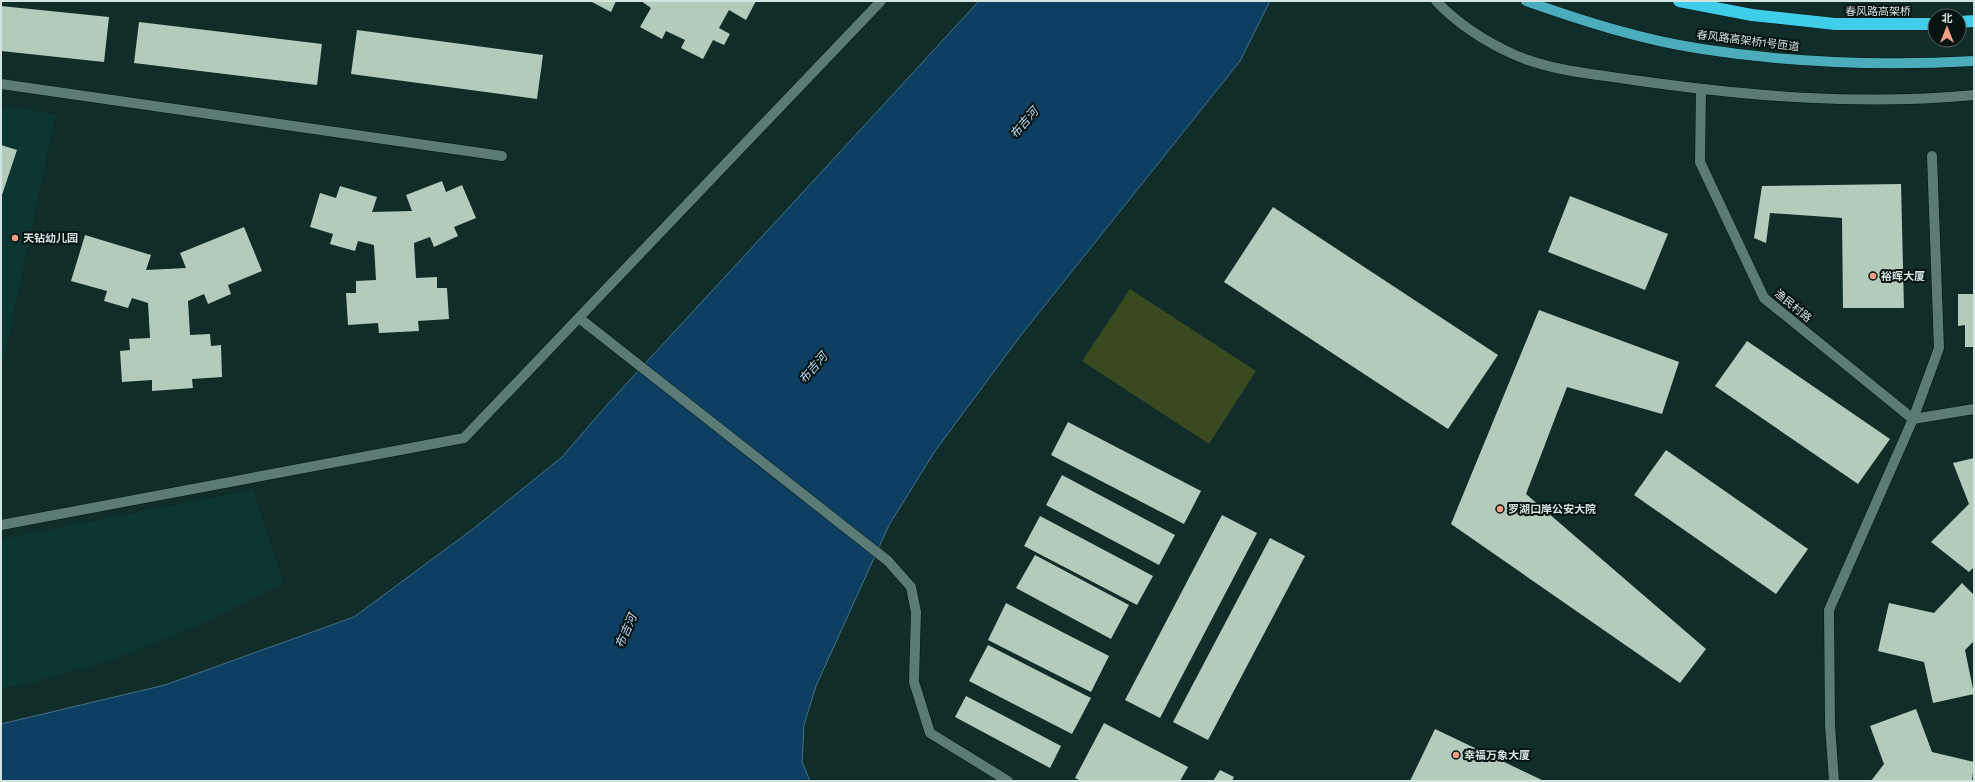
<svg xmlns="http://www.w3.org/2000/svg" width="1975" height="782" viewBox="0 0 1975 782" font-family="'Work Sans','Noto Sans SC',sans-serif">
	<style>
		.built { fill: #0c3631 }
		.green { fill: #394920 }
		.water { fill: #0c3f61; stroke: #477087 }
		.building { fill: #b2cbba }
		.lines { fill: none; stroke-linecap: round; stroke-linejoin: round }
		.lane-casing { stroke: #001512; stroke-width: 11 }
		.street-casing { stroke: #001512; stroke-width: 11 }
		.primary-casing { stroke: #001512; stroke-width: 11 }
		.highway-casing { stroke: #001512; stroke-width: 13 }
		.lane { stroke: #5c7b76; stroke-width: 10 }
		.street { stroke: #5c7b76; stroke-width: 10 }
		.primary { stroke: #4bacbc; stroke-width: 10 }
		.highway { stroke: #40cdea; stroke-width: 12 }
		.poi-dot { fill: #f39f84; stroke: #071311; stroke-width: 1.5 }
		.labels { text-anchor: middle; dominant-baseline: central; stroke-width: 4; stroke-linejoin: round; paint-order: stroke }
		.street-label { font-size: 11px; fill: #d2e3e0; stroke: #071311 }
		.poi-label { font-size: 11px; font-weight: bold; fill: #d2e3e0; stroke: #071311; text-anchor: start }
		.water-label { font-size: 12px; font-style: italic; fill: #bbdbf7; stroke: #071311 }
	</style>
	<rect width="100%" height="100%" fill="#102d2a"/>
	<g class="built">
		<polygon points="1,106 56,114 3,363 1,363"/>
		<polygon points="253,490 284,583 202,624 111,660 33,682 1,689 1,539"/>
	</g>
	<polygon class="green" points="1130,289 1256,371 1209,444 1082,361"/>
	<polygon class="water" points="979,1 1270,1 1240,61 1021,335 935,451 889,525 816,686 804,725 802,762 810,781 1,781 1,724 165,685 354,617 473,529 562,457 606,406"/>
	<g class="building">
		<polygon points="590,1 616,1 611,12"/>
		<polygon points="641,1 756,1 746,20 729,10 719,28 730,34 724,45 713,40 703,59 681,48 685,40 666,31 662,39 640,27 651,8"/>
		<polygon points="1,6 109,17 104,62 1,51"/>
		<polygon points="139,22 322,44 317,85 134,63"/>
		<polygon points="357,30 543,55 537,99 351,74"/>
		<polygon points="1,145 17,150 1,198"/>
		<polygon points="442,181 446,192 462,185 476,218 454,227 458,236 434,247 430,237 414,243 416,278 437,277 437,288 447,288 449,319 418,321 419,331 379,333 378,323 348,325 346,293 356,293 356,281 376,280 374,245 358,241 355,251 330,244 333,234 310,227 320,193 336,198 340,186 377,197 372,212 412,211 406,195"/>
		<polygon points="1901,184 1904,308 1843,308 1842,218 1770,213 1766,243 1754,238 1762,186"/>
		<polygon points="1570,196 1668,234 1645,290 1548,252"/>
		<polygon points="1273,207 1498,355 1448,429 1224,282"/>
		<polygon points="244,227 262,271 228,285 231,294 208,304 204,294 188,301 190,335 210,334 211,346 221,345 222,377 192,379 193,388 152,391 152,380 122,382 120,351 130,350 129,339 150,338 148,303 132,298 128,308 104,301 107,291 71,281 85,235 151,255 146,270 186,268 180,253"/>
		<polygon points="1958,294 1974,294 1974,347 1965,347 1965,325 1958,326"/>
		<polygon points="1539,310 1679,362 1662,414 1567,387 1526,494 1706,649 1680,683 1451,524"/>
		<polygon points="1747,341 1890,439 1858,484 1715,386"/>
		<polygon points="1068,422 1201,491 1184,524 1051,455"/>
		<polygon points="1666,450 1808,549 1776,594 1634,495"/>
		<polygon points="1974,458 1974,567 1969,572 1931,542 1969,504 1953,463"/>
		<polygon points="1062,475 1175,535 1159,565 1046,505"/>
		<polygon points="1222,515 1257,533 1160,718 1125,700"/>
		<polygon points="1040,516 1153,576 1137,605 1024,546"/>
		<polygon points="1270,538 1305,556 1208,740 1173,722"/>
		<polygon points="1035,555 1129,605 1111,639 1016,588"/>
		<polygon points="1962,583 1974,595 1974,641 1965,650 1974,694 1933,703 1924,662 1878,651 1889,603 1934,613"/>
		<polygon points="1006,603 1109,656 1091,692 988,640"/>
		<polygon points="988,645 1091,698 1072,734 969,681"/>
		<polygon points="966,696 1061,746 1050,768 955,717"/>
		<polygon points="1916,709 1932,752 1974,762 1972,781 1871,781 1884,764 1870,726"/>
		<polygon points="1104,723 1188,767 1180,781 1081,781 1075,778"/>
		<polygon points="1435,729 1544,781 1410,781"/>
		<polygon points="1220,770 1234,777 1232,781 1213,781"/>
	</g>
	<g class="lines">
		<defs>
			<polyline id="lane" points="579,318 888,561 911,587 916,612 914,682 930,733 1008,781"/>
			<g id="street">
				<path d="M1436,1C1458,24 1486,42 1515,55C1552,71 1594,74 1633,80C1746,96 1860,106 1974,95"/>
				<polyline points="1,84 502,156"/>
				<polyline points="1701,89 1700,162 1764,298 1913,419 1974,409"/>
				<polyline points="1,525 464,438 881,1"/>
				<polyline points="1834,781 1830,725 1829,610 1913,419 1939,348 1932,156"/>
			</g>
			<path id="primary" d="M1526,1C1583,21 1642,40 1702,49C1792,63 1883,66 1974,61"/>
			<g id="highway">
				<polyline points="1679,1 1752,15 1835,24 1935,24"/>
				<polyline points="1959,22 1974,21"/>
			</g>
		</defs>
		<use href="#lane" class="lane-casing"/>
		<use href="#street" class="street-casing"/>
		<use href="#primary" class="primary-casing"/>
		<use href="#highway" class="highway-casing"/>
		<use href="#lane" class="lane"/>
		<use href="#street" class="street"/>
		<use href="#primary" class="primary"/>
		<use href="#highway" class="highway"/>
	</g>
	<g class="poi-dot">
		<circle cx="15" cy="238" r="4"/>
		<circle cx="1873" cy="276" r="4"/>
		<circle cx="1500" cy="509" r="4"/>
		<circle cx="1456" cy="755" r="4"/>
	</g>
	<g class="labels">
		<g class="street-label">
			<text x="1878" y="11">春风路高架桥</text>
			<text transform="translate(1748 41) rotate(7)">春风路高架桥1号匝道</text>
			<text transform="translate(1793 306) rotate(39)">渔民村路</text>
		</g>
		<g class="poi-label">
			<text x="23" y="238">天钻幼儿园</text>
			<text x="1881" y="276">裕晖大厦</text>
			<text x="1508" y="509">罗湖口岸公安大院</text>
			<text x="1464" y="755">幸福万象大厦</text>
		</g>
		<g class="water-label">
			<text transform="translate(1024 123) rotate(-49)">布吉河</text>
			<text transform="translate(813 368) rotate(-49)">布吉河</text>
			<text transform="translate(626 631) rotate(-66)">布吉河</text>
		</g>
	</g>
	<rect width="1975" height="782" fill="none" stroke="#d2e3e0" stroke-width="4"/>
	<g transform="translate(1947 28)"><circle r="19" fill="#071311" stroke="#586664"/>
	<path d="M0-3L7 15L0 10L-7 15Z" fill="#f39f84"/>
	<text y="-6" font-size="11" font-weight="bold" text-anchor="middle" fill="#d2e3e0">北</text>
	</g>
</svg>
